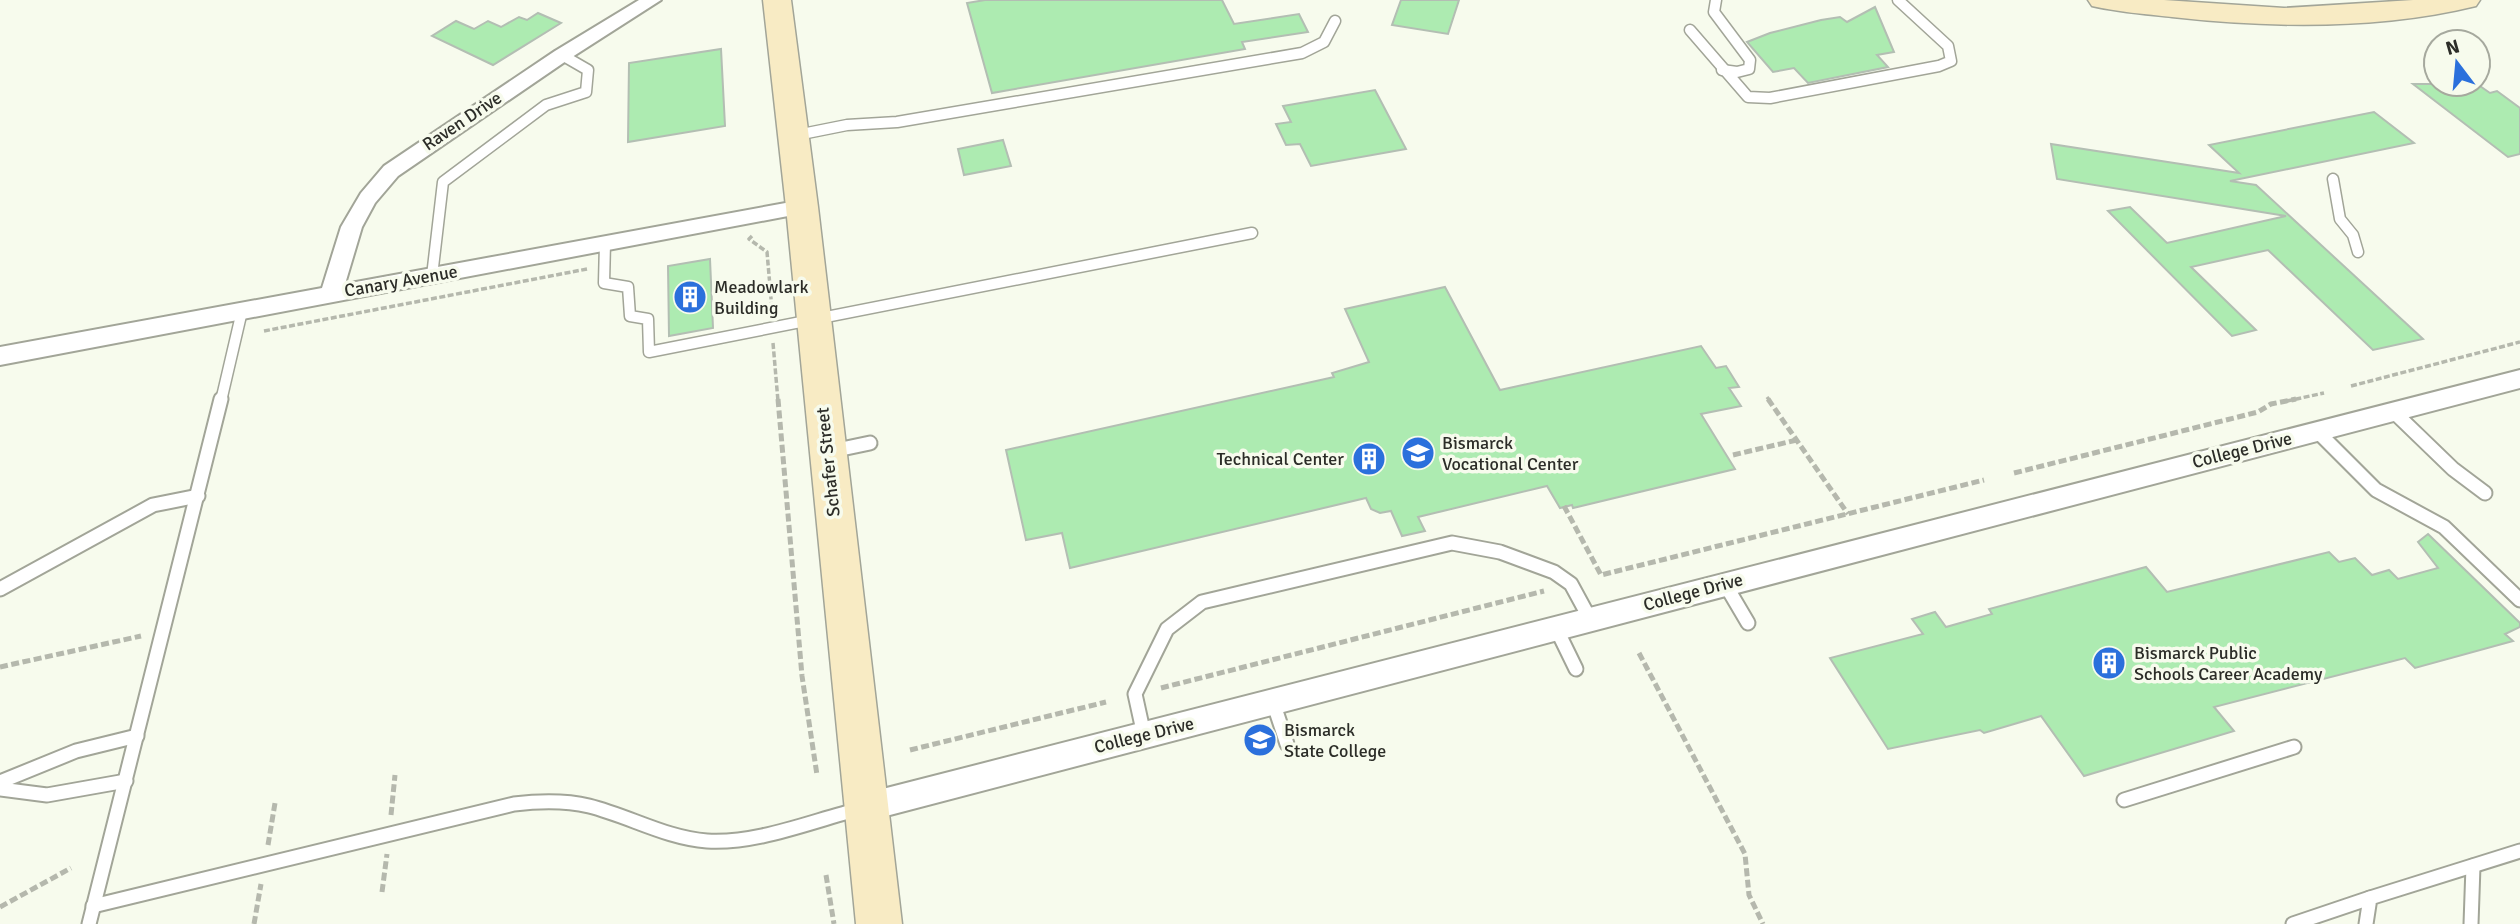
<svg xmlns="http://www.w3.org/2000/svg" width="2520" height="924" viewBox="0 0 2520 924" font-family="Signika,sans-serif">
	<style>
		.building { fill: #adebb1; stroke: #b3beb3; stroke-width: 2 }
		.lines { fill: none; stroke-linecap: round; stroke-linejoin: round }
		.lane-far1-casing { stroke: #a2a598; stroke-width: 13 }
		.lane-casing { stroke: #a2a598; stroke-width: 17 }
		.street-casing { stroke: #a2a598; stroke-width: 4 }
		.secondary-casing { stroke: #a2a598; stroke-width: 3 }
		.path-far1 { stroke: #b5b8ad; stroke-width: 3.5; stroke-dasharray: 6 2.5; stroke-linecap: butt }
		.path { stroke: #b5b8ad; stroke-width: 5; stroke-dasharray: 8 3.5; stroke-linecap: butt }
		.lane-far1 { stroke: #fff; stroke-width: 10 }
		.lane { stroke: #fff; stroke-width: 13 }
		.street { fill: #fff; fill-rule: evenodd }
		.secondary { fill: #f8ebc4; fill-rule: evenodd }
		.labels { text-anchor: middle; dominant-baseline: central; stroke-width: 7; stroke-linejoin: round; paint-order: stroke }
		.street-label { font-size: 18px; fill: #2c2d28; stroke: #f7fbed }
		.poi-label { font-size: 18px; fill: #2c2d28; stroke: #f7fbed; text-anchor: start }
	</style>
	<rect width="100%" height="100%" fill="#f7fbed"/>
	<g class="building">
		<polygon points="985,0 1222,0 1234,24 1299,14 1308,32 1242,42 1245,49 992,93 967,3"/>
		<polygon points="1401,0 1459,0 1448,34 1392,25"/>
		<polygon points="1875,7 1894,52 1877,55 1888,67 1808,83 1794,68 1773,72 1747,42 1770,33 1821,20 1840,17 1847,22"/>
		<polygon points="538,13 561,23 493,65 432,36 456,21 474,29 488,21 501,27 519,17 527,20"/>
		<polygon points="721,49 725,126 628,142 629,63"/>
		<polygon points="2413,84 2477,84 2490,93 2497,91 2520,108 2520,154 2508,157"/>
		<polygon points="1375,90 1406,149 1311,166 1300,144 1286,145 1276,124 1291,122 1283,106"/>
		<polygon points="2374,112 2414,143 2230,181 2256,185 2423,339 2373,350 2268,250 2191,267 2256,330 2232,336 2108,211 2130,207 2167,243 2286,216 2057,179 2051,144 2239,173 2209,145"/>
		<polygon points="1003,140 1011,166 964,175 958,149"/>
		<polygon points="710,259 713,328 669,336 668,266"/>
		<polygon points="1445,287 1500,390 1701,346 1716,368 1726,366 1739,387 1729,388 1741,406 1701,414 1735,469 1573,508 1572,505 1560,508 1547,486 1418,517 1425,531 1402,536 1391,511 1380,513 1371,509 1366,498 1070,568 1062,533 1026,540 1006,450 1334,377 1332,373 1369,362 1345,309"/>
		<polygon points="2428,534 2520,623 2520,627 2505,634 2513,641 2415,668 2405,658 2214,707 2234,731 2084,776 2041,716 1984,733 1980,730 1888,749 1830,658 1923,634 1912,619 1935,612 1946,627 1992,614 1989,609 2146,567 2167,592 2329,552 2339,562 2355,558 2372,575 2389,570 2398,579 2438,568 2418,542"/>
	</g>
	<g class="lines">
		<defs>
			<g id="lane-far1">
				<polyline points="1716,0 1714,12 1750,60 1749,69 1737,72 1722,70"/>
				<polyline points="1690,30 1748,97 1770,98 1939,66 1951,61 1948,46 1898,0"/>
				<polyline points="792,136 847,125 897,122 1302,53 1324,42 1335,21"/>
				<polyline points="2333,179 2340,219 2353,235 2358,252"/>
				<polyline points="605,243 604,283 628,287 630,316 648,319 649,352 1252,233"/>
				<polyline points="432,276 443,182 546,105 586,92 588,70 562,55"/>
				<polyline points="221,401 242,311"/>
			</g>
			<g id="lane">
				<polyline points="2394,412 2453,469 2485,493"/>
				<polyline points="2317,431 2376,490 2444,527 2520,600"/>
				<polyline points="832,451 870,443"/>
				<polyline points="1725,584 1748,623"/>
				<polyline points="0,589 153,505 198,496"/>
				<polyline points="1556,628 1576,669"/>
				<polyline points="1273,702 1287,744"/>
				<polyline points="1144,735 1135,694 1167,629 1202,602 1452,543 1500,552 1554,572 1571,584 1590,619"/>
				<polyline points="0,782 76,751 137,736"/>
				<polyline points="0,789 47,795 126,781"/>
				<polyline points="2124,800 2294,747"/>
				<path d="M93,906L514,804C539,801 564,800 589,806C629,816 666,838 707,841C758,844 811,821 860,809"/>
				<polyline points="89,924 221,399"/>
				<polyline points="2293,924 2370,898"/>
				<polyline points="2366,924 2370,898 2520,851"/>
				<polyline points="2471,924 2473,866"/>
			</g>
			<g id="street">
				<polygon points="639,0 661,0 569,59 398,176 375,203 362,227 345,284 802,200 809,202 812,207 809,212 0,365 0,347 322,288 341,227 361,193 384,166 555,51"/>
				<polygon points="2520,370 2520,388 867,821 857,817 852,807 857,797 867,793"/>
			</g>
			<g id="secondary">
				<polygon points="763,0 791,0 818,207 902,924 856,924 786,207"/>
				<path d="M2088,0H2164L2284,8L2413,0H2480L2476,6C2378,30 2271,28 2172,17C2145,14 2118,12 2092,6Z"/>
			</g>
		</defs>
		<use href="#lane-far1" class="lane-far1-casing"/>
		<use href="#lane" class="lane-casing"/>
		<use href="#street" class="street-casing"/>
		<use href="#secondary" class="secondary-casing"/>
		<g class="path-far1">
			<polyline points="752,236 749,239 767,252 772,310"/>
			<polyline points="264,331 587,269"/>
			<polyline points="773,343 778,401"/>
			<polyline points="2351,386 2520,342"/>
			<polyline points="1767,397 1770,401"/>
			<polyline points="2287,401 2324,393"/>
		</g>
		<g class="path">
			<polyline points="778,399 802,676 817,775"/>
			<polyline points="1768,399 1848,514"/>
			<polyline points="1733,455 1797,440"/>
			<polyline points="2014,473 2258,412 2271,404 2296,399"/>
			<polyline points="1564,506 1601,575 1984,480"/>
			<polyline points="1639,653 1745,854 1749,895 1763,924"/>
			<polyline points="0,667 141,636"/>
			<polyline points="1161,688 1544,591"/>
			<polyline points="910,750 1106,702"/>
			<polyline points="391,815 395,775"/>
			<polyline points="268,845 275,803"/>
			<polyline points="826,875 834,924"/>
			<polyline points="382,892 387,854"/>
			<polyline points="0,907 71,868"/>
			<polyline points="254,924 261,884"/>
		</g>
		<use href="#lane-far1" class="lane-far1"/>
		<use href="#lane" class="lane"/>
		<use href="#street" class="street"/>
		<use href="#secondary" class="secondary"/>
	</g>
	<defs>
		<symbol id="building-disc" viewBox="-11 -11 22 22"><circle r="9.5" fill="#2b70dc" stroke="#f7fbed"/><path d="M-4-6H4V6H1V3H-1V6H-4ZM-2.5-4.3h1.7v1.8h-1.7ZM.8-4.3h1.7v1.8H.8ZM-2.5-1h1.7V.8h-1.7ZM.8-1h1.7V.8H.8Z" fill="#fff"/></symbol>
		<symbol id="school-disc" viewBox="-11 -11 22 22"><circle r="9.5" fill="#2b70dc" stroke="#f7fbed"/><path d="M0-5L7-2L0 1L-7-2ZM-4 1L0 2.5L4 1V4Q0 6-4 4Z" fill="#fff"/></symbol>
		<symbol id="university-disc" viewBox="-11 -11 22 22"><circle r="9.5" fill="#2b70dc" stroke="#f7fbed"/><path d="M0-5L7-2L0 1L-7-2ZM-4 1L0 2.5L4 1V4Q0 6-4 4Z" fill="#fff"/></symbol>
	</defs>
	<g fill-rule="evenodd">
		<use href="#building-disc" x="671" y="278" width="38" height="38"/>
		<use href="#school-disc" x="1399" y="434" width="38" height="38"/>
		<use href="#building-disc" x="1350" y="440" width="38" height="38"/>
		<use href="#building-disc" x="2090" y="644" width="38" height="38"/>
		<use href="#university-disc" x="1241" y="721" width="38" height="38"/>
	</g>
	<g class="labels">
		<g class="street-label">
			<text transform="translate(462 121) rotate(-34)">Raven Drive</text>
			<text transform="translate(401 281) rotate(-10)">Canary Avenue</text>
			<text transform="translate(2242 450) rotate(-14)">College Drive</text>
			<text transform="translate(828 462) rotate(-96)">Schafer Street</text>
			<text transform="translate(1693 592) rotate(-15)">College Drive</text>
			<text transform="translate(1144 735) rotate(-14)">College Drive</text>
		</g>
		<g class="poi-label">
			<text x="714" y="287">Meadowlark<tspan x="714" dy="21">Building</tspan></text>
			<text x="1442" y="443">Bismarck<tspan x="1442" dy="21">Vocational Center</tspan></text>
			<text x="1344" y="459" text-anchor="end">Technical Center</text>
			<text x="2134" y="653">Bismarck Public<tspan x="2134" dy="21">Schools Career Academy</tspan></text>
			<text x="1284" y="730">Bismarck<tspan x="1284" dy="21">State College</tspan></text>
		</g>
	</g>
	<g transform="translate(2457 63) rotate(344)"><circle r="33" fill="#f7fbed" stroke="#a6a99e" stroke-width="2"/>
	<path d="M0-5L12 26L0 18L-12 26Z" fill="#2b70dc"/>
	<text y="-10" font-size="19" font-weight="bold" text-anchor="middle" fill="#2c2d28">N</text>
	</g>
</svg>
